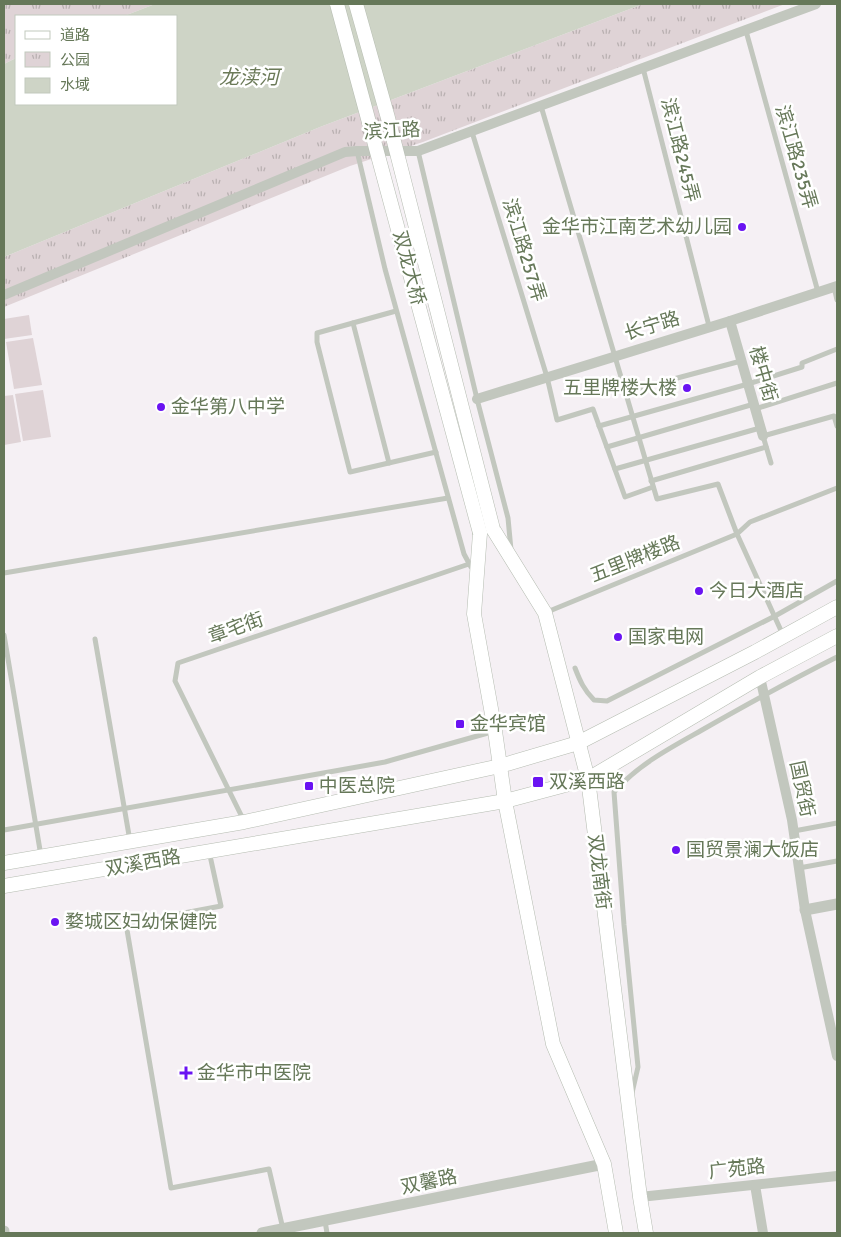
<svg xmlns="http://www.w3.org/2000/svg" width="841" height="1237" viewBox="0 0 841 1237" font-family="Signika,'Noto Sans SC',sans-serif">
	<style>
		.park { fill: url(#park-tufts) }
		.pitch { fill: #dfd3d6 }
		.water { fill: #ced4c6 }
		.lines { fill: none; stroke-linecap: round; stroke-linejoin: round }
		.secondary-casing { stroke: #b5bcb1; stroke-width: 15 }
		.service { stroke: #c2c7be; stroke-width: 5 }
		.minor { stroke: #c2c7be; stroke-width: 10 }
		.tertiary { stroke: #c2c7be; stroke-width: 11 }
		.secondary { stroke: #fff; stroke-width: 14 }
		.secondary-bridge-casing { stroke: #b5bcb1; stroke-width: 15; stroke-linecap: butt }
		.secondary-bridge { stroke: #fff; stroke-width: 14 }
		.poi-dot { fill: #6a13f2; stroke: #fff; stroke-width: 2 }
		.labels { text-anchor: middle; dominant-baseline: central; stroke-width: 5; stroke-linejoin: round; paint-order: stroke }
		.street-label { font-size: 19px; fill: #667859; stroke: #fff }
		.poi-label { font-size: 19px; fill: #667859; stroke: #fff; text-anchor: start }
		.water-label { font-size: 20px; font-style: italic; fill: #6b7a58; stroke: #fff }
	</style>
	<defs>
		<pattern id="park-tufts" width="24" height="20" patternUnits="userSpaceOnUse" patternTransform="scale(1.25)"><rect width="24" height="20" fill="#dfd3d6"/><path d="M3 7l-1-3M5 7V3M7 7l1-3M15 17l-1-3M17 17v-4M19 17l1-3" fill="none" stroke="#b9b0b1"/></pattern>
	</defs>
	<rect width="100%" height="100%" fill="#f5f0f4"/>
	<g class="park">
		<polygon points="4,4 155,4 124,16 16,16 16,58 4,64"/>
		<polygon points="643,4 785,4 423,142 350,166 4,307 4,257 320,127"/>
	</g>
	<g class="pitch">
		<polygon points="29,315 32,335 4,339 4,319"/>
		<polygon points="33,338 42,385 14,389 6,342"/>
		<polygon points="43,390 51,437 23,441 15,394"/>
		<polygon points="13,395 21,442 4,445 4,396"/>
	</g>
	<polygon class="water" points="155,4 643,4 320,127 4,257 4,64 16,58 16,104 176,104 176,16 124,16"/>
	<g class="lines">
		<defs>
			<g id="secondary">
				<polyline points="493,529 545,613 588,779 640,1197 646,1233"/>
				<polyline points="480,533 474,614 495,731 505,801 553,1044 604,1164 616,1233"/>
				<polyline points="4,863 244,822 500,766 578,743 755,652 837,607"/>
				<polyline points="4,886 505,801 588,779 760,677 837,636"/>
			</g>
		</defs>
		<use href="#secondary" class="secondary-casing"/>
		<g class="service">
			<polyline points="746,31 818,292"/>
			<polyline points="643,68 709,326"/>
			<polyline points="541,106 657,499 718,484 737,534 783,635"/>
			<polyline points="472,132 547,377 557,420 593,409 625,497 653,487"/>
			<polyline points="357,151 385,269 464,554 471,567"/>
			<polyline points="418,151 477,399 508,518 511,550"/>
			<polyline points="834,287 837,300"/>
			<polyline points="396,311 317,333 317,342 350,472 436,452"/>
			<polyline points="353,323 389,463"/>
			<polyline points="625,392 741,361"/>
			<polyline points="755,409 837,383"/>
			<polyline points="599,426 748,384 802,367 802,363 837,349"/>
			<polyline points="607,447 754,404"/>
			<polyline points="771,463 763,436 834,416 837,426"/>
			<polyline points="615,469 760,428"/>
			<polyline points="651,481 766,447"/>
			<polyline points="4,573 448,498"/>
			<polyline points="547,612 737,534 750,522 837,488"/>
			<polyline points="4,635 41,856"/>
			<polyline points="95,639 130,841"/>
			<path d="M575,668C580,681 584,690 594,700L607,701L775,616L837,581"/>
			<polyline points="244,821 175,681 178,663 469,564"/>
			<polyline points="4,830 385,762 495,731"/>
			<polyline points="794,831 837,823"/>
			<polyline points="209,851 221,906 126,924 171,1188 269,1169 283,1229"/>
			<polyline points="799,868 837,861"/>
			<path d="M632,1093L638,1067L624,925L614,792C639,764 670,748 702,730C746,705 791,680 837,657"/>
			<polyline points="325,1221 327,1233"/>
		</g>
		<g class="minor">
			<polyline points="4,295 345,152 357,151 418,151 816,4"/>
			<polyline points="730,321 763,436"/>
			<polyline points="477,399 730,321 837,286"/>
			<polyline points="760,677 792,820 805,910 837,1056"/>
			<polyline points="755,1185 763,1233"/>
			<polyline points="640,1197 837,1176"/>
		</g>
		<g class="tertiary">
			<polyline points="805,910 837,904"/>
			<polyline points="4,1231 4,1233"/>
			<polyline points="262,1233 604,1164"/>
		</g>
		<use href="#secondary" class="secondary"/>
		<defs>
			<g id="secondary-bridge">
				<polyline points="337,4 480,533"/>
				<polyline points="356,4 388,118 493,529"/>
			</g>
		</defs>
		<use href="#secondary-bridge" class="secondary-bridge-casing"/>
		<use href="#secondary-bridge" class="secondary-bridge"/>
	</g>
	<g class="poi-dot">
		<circle cx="742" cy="227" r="5"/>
		<circle cx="687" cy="388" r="5"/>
		<circle cx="161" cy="407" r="5"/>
		<circle cx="699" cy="591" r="5"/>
		<circle cx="618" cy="637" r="5"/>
		<rect x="455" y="719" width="10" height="10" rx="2.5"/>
		<rect x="532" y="776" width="12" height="12" rx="2.5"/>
		<rect x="304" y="781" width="10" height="10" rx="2.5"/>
		<circle cx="676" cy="850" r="5"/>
		<circle cx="55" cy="922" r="5"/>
		<path d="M183.5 1065.5h5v5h5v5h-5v5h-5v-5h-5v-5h5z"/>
	</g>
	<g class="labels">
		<g class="street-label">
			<text transform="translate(392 131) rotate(-3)">滨江路</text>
			<text transform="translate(680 150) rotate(76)">滨江路245弄</text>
			<text transform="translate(796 157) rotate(74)">滨江路235弄</text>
			<text transform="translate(524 250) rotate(73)">滨江路257弄</text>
			<text transform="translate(409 268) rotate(75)">双龙大桥</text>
			<text transform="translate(652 326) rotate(-17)">长宁路</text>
			<text transform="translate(763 374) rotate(74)">楼中街</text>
			<text transform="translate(635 559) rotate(-22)">五里牌楼路</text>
			<text transform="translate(236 628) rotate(-19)">章宅街</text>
			<text transform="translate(802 789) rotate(78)">国贸街</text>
			<text transform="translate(143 863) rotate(-10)">双溪西路</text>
			<text transform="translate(599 872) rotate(83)">双龙南街</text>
			<text transform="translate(737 1169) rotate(-6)">广苑路</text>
			<text transform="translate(429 1182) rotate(-12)">双馨路</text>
		</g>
		<g class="poi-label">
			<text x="732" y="227" text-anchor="end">金华市江南艺术幼儿园</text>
			<text x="677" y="388" text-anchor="end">五里牌楼大楼</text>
			<text x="171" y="407">金华第八中学</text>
			<text x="709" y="591">今日大酒店</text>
			<text x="628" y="637">国家电网</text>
			<text x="470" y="724">金华宾馆</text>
			<text x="549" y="782">双溪西路</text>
			<text x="319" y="786">中医总院</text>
			<text x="686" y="850">国贸景澜大饭店</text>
			<text x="65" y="922">婺城区妇幼保健院</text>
			<text x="197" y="1073">金华市中医院</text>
		</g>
		<g class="water-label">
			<text x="249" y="77">龙渎河</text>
		</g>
	</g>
	<rect width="841" height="1237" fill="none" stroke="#667859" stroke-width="10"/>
	<rect x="15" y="15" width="162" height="90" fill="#ffffff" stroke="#c2c9bd"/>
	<rect x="25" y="31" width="25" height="8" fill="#ffffff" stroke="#c2c9bd"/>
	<text x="60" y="40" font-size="15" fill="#667859">道路</text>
	<rect x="25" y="52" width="25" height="15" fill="url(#park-tufts)" stroke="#c2c9bd"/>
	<text x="60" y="65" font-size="15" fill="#667859">公园</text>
	<rect x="25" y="78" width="25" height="15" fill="#ced4c6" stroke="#c2c9bd"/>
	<text x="60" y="90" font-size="15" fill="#667859">水域</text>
</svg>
